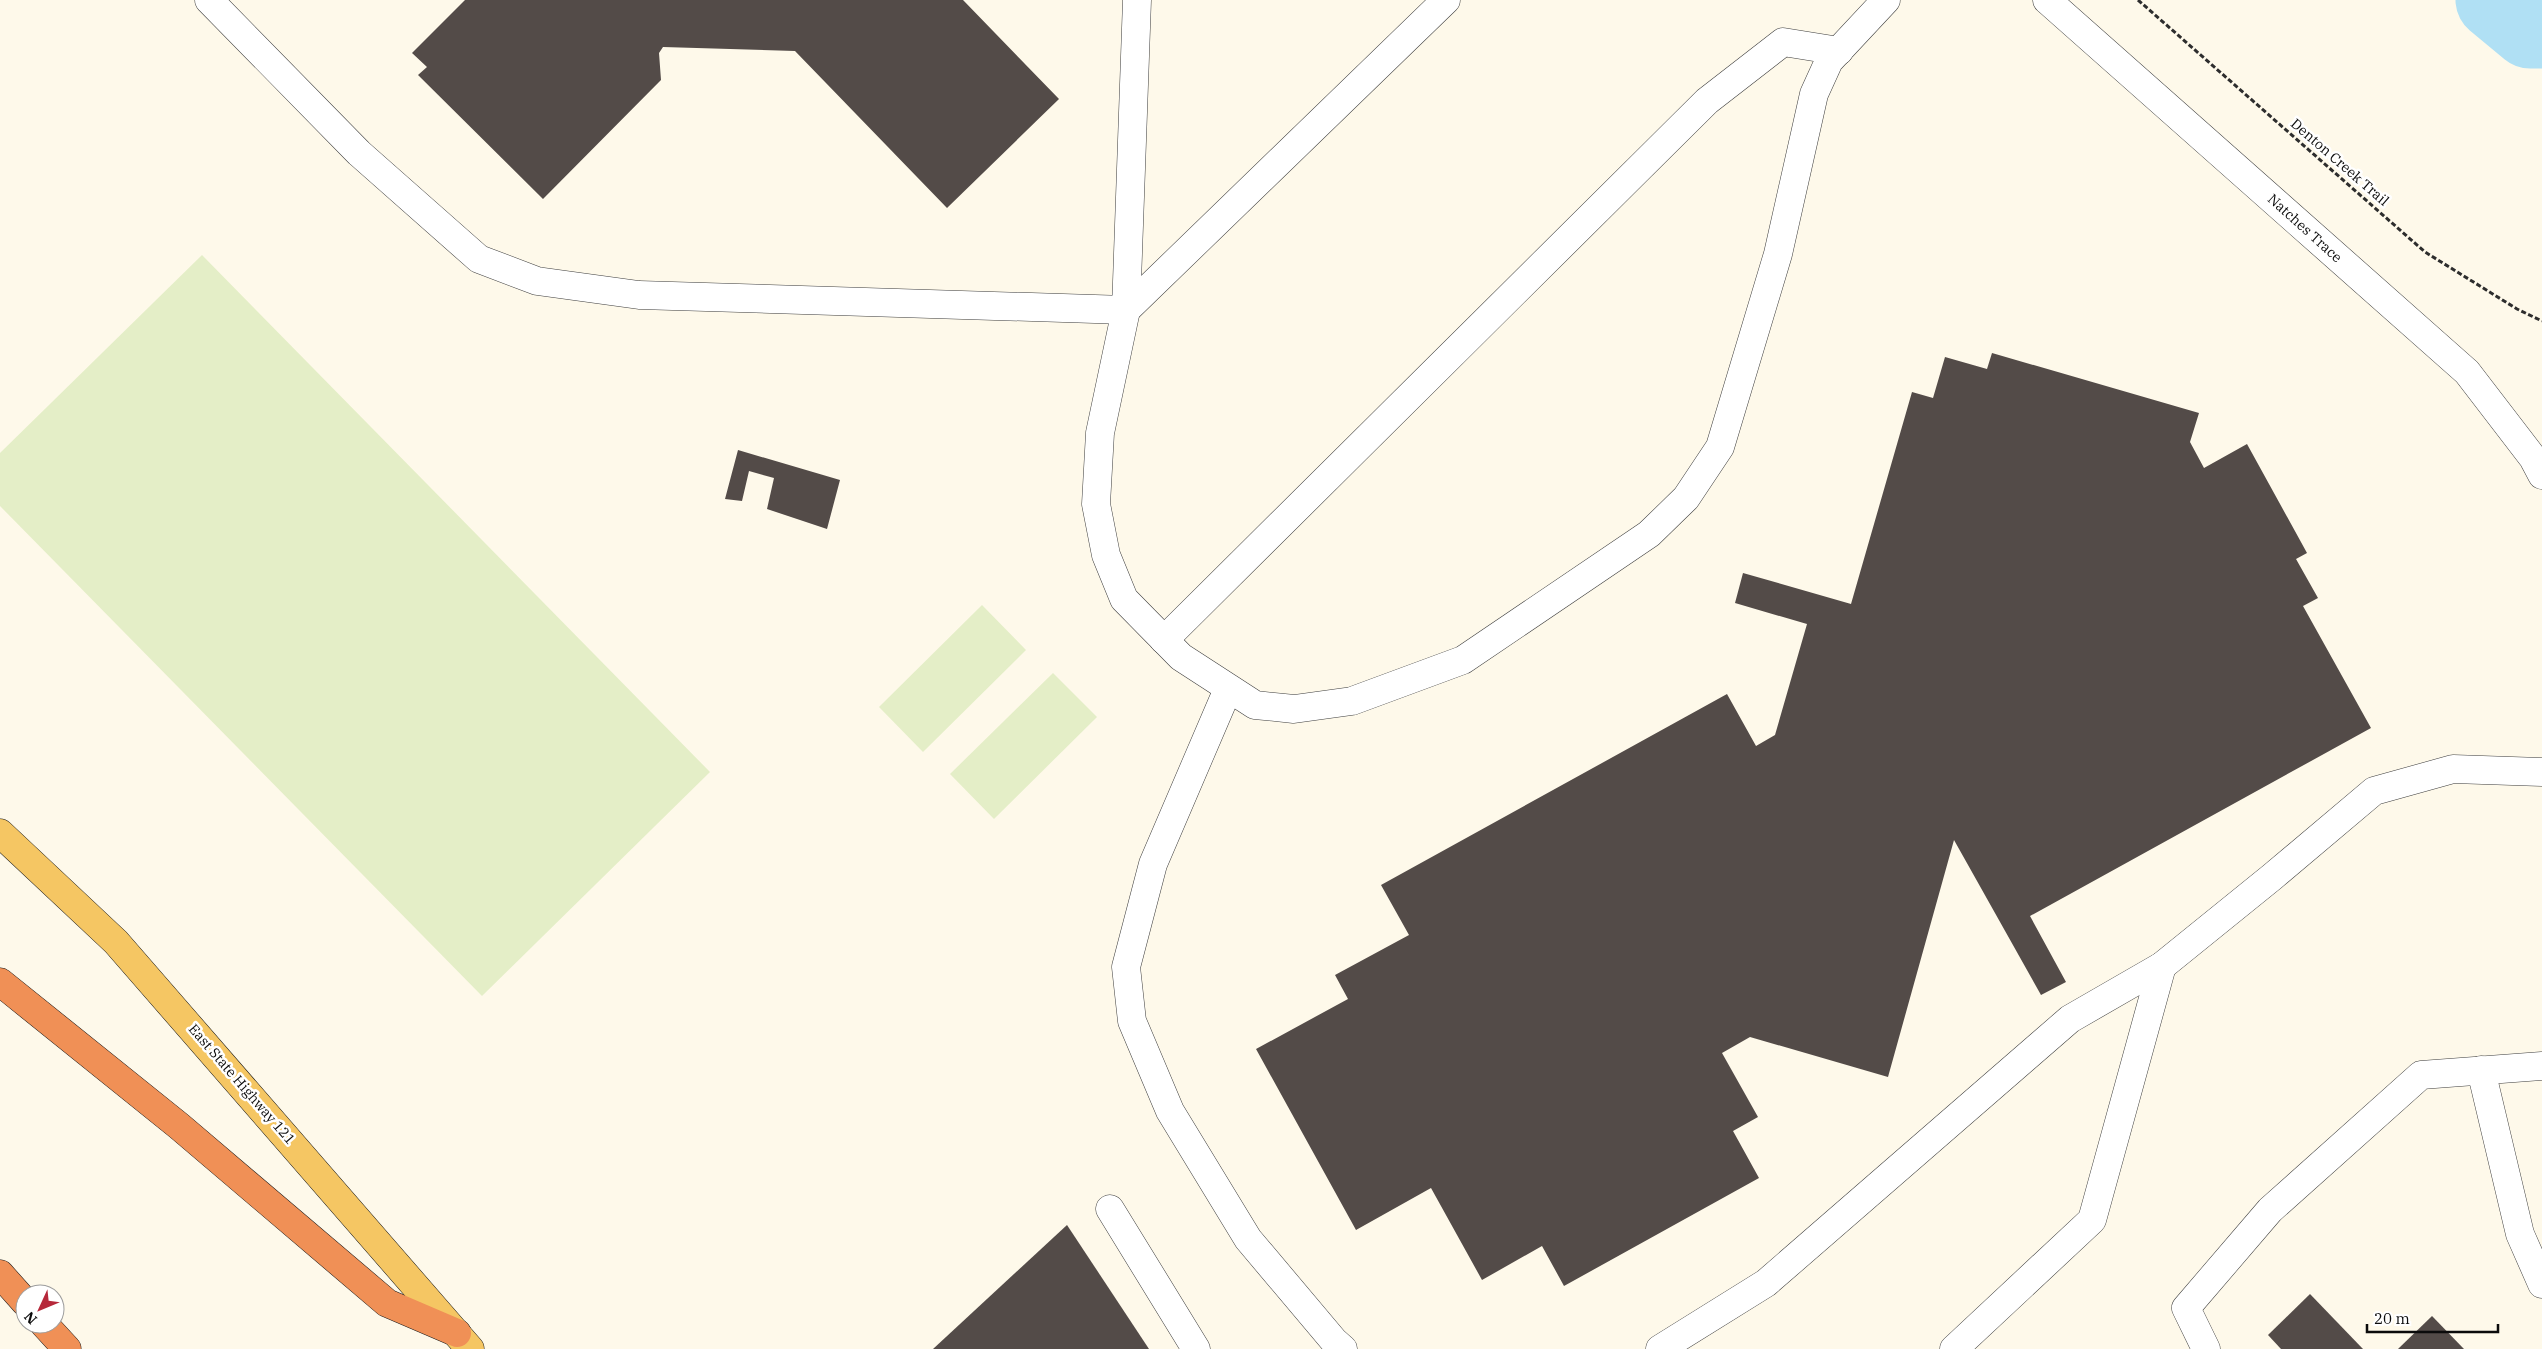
<svg xmlns="http://www.w3.org/2000/svg" width="2542" height="1349" viewBox="0 0 2542 1349" font-family="'IBM Plex Serif',serif">
	<style>
		.pitch { fill: #e4eec7 }
		.lines { fill: none; stroke-linecap: round; stroke-linejoin: round }
		.river { stroke: #b0e0f4; stroke-width: 79 }
		.building { fill: #534b48 }
		.minor-casing { stroke: #3e3e3e; stroke-width: 29 }
		.major-casing { stroke: #1c1c1c; stroke-width: 29 }
		.highway-casing { stroke: #1c1c1c; stroke-width: 29 }
		.path { stroke: #2d2d2d; stroke-width: 3; stroke-dasharray: 5 2.5; stroke-linecap: butt }
		.minor { stroke: #fff; stroke-width: 28 }
		.major { stroke: #f5c663; stroke-width: 28 }
		.highway { stroke: #f09056; stroke-width: 28 }
		.labels { text-anchor: middle; dominant-baseline: central; stroke-width: 5; stroke-linejoin: round; paint-order: stroke }
		.street-label { font-size: 14px; fill: #0b0b0b; stroke: #fff }
	</style>
	<rect width="100%" height="100%" fill="#fef9ea"/>
	<g class="pitch">
		<polygon points="202,255 710,772 482,996 0,506 0,453"/>
		<polygon points="982,605 1026,650 923,752 879,707"/>
		<polygon points="1053,673 1097,717 994,819 950,774"/>
	</g>
	<g class="lines">
		<polyline class="river" points="2495,0 2530,29 2542,29"/>
	</g>
	<g class="building">
		<polygon points="465,0 963,0 1059,99 947,208 795,51 663,47 659,53 661,80 543,199 418,75 427,67 412,53"/>
		<polygon points="1992,353 2199,413 2190,442 2204,468 2247,444 2307,553 2296,559 2318,598 2303,606 2371,728 2030,916 2066,982 2041,995 1954,840 1888,1077 1750,1037 1722,1053 1758,1117 1733,1131 1759,1178 1564,1286 1542,1246 1482,1280 1431,1188 1356,1230 1256,1049 1348,999 1335,975 1409,935 1381,885 1727,694 1756,746 1775,735 1807,624 1735,603 1743,573 1851,604 1912,392 1933,398 1945,357 1987,369"/>
		<polygon points="738,450 840,480 827,529 767,509 774,478 749,471 742,501 725,499"/>
		<polygon points="1067,1225 1149,1349 933,1349"/>
		<polygon points="2310,1294 2363,1349 2281,1349 2268,1335"/>
		<polygon points="2432,1316 2464,1349 2398,1349"/>
	</g>
	<g class="lines">
		<defs>
			<g id="minor">
				<polyline points="209,0 359,153 479,259 537,281 639,295 1126,310 1446,0"/>
				<polyline points="1137,0 1126,310 1100,433 1096,504 1106,555 1124,599 1181,657 1255,705 1294,709 1352,701 1463,660 1649,534 1686,498 1720,447 1778,254 1814,94 1829,61 1886,0"/>
				<polyline points="2047,0 2467,372 2533,458 2542,475"/>
				<polyline points="1164,640 1707,101 1783,42 1839,51"/>
				<polyline points="1228,689 1153,864 1126,967 1132,1021 1170,1111 1248,1239 1334,1341 1343,1349"/>
				<polyline points="2481,1070 2520,1234 2542,1284"/>
				<polyline points="1110,1209 1196,1349"/>
				<polyline points="1660,1349 1766,1283 2070,1019 2162,966 2272,877 2374,791 2453,769 2542,772"/>
				<polyline points="1954,1349 2092,1220 2162,966"/>
				<polyline points="2206,1349 2186,1308 2270,1210 2421,1075 2542,1066"/>
			</g>
			<polyline id="major" points="0,833 116,942 470,1349"/>
			<g id="highway">
				<polyline points="0,982 179,1126 387,1303 457,1333"/>
				<polyline points="0,1274 25,1302"/>
				<polyline points="44,1324 67,1349"/>
			</g>
		</defs>
		<use href="#minor" class="minor-casing"/>
		<use href="#major" class="major-casing"/>
		<use href="#highway" class="highway-casing"/>
		<polyline class="path" points="2138,0 2425,252 2517,309 2542,321"/>
		<use href="#minor" class="minor"/>
		<use href="#major" class="major"/>
		<use href="#highway" class="highway"/>
	</g>
	<g class="labels">
		<g class="street-label">
			<text transform="translate(2340 162) rotate(41)">Denton Creek Trail</text>
			<text transform="translate(2305 228) rotate(42)">Natches Trace</text>
			<text transform="translate(242 1084) rotate(49)">East State Highway 121</text>
		</g>
	</g>
	<g transform="translate(40 1309) rotate(226)"><circle r="24" fill="#ffffff" stroke="#9d9d9d"/>
	<path d="M0-4L9 19L0 12L-9 19Z" fill="#b6283a"/>
	<text y="-8" font-size="14" font-weight="bold" text-anchor="middle" fill="#0b0b0b">N</text>
	</g>
	<path d="M2367 1324v8h131v-8" fill="none" stroke="#0b0b0b" stroke-width="2.5"/>
	<text x="2374" y="1324" font-size="15" fill="#0b0b0b" stroke="#ffffff" stroke-width="4" paint-order="stroke">20 m</text>
</svg>
